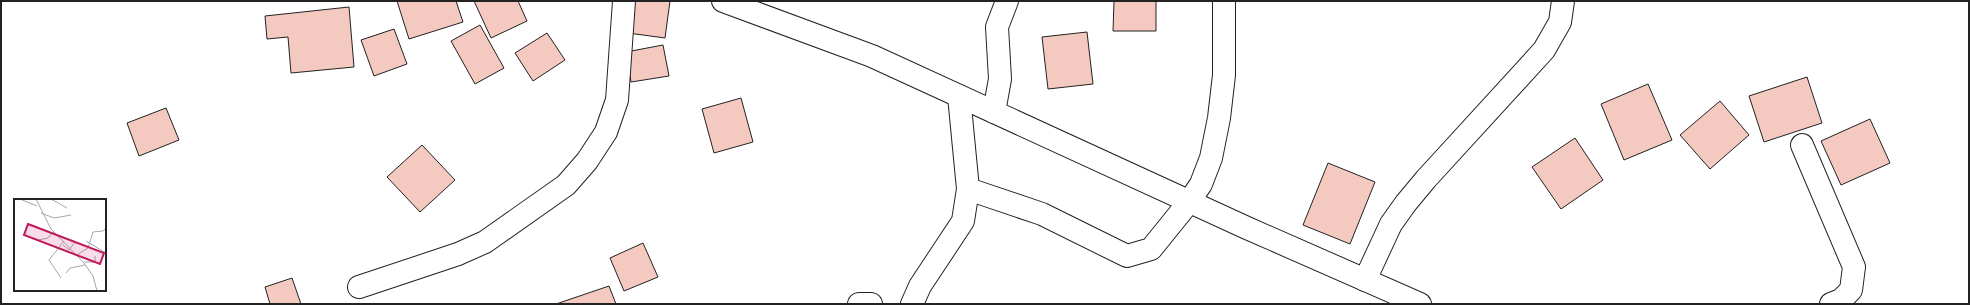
<svg xmlns="http://www.w3.org/2000/svg" width="1970" height="305" viewBox="0 0 1970 305" font-family="'Work Sans',sans-serif">
	<style>
		.building { fill: #f3c9c0; stroke: #222 }
		.lines { fill: none; stroke-linecap: round; stroke-linejoin: round }
		.minor-casing { stroke: #222; stroke-width: 24 }
		.minor { stroke: #fff; stroke-width: 22 }
		.inset-road { fill: none; stroke: #a7a7a7; stroke-width: 1 }
		.view { fill: #c2185b; fill-opacity: 0.15; stroke: #c2185b; stroke-width: 2 }
		.inset-edge { fill: none; stroke: #222; stroke-width: 2 }
	</style>
	<rect width="100%" height="100%" fill="#fff"/>
	<g class="building">
		<polygon points="397,1 456,1 463,22 409,39"/>
		<polygon points="474,1 518,1 527,21 491,38"/>
		<polygon points="633,1 670,1 665,38 628,33"/>
		<polygon points="1114,1 1156,1 1156,31 1113,31"/>
		<polygon points="349,7 354,67 291,73 288,37 267,39 265,16"/>
		<polygon points="480,25 504,68 475,84 451,41"/>
		<polygon points="394,29 407,64 374,76 361,40"/>
		<polygon points="1087,32 1093,84 1048,89 1042,37"/>
		<polygon points="547,33 565,60 533,81 515,53"/>
		<polygon points="663,45 669,76 631,82 626,52"/>
		<polygon points="1807,77 1822,123 1764,142 1749,96"/>
		<polygon points="1648,84 1672,140 1624,160 1601,104"/>
		<polygon points="741,98 753,142 714,153 702,109"/>
		<polygon points="1720,101 1749,135 1710,169 1680,135"/>
		<polygon points="166,108 179,140 139,156 127,123"/>
		<polygon points="1870,119 1890,163 1841,185 1821,141"/>
		<polygon points="1575,138 1603,180 1561,209 1532,167"/>
		<polygon points="422,145 455,180 420,212 387,177"/>
		<polygon points="1328,163 1375,182 1350,244 1303,225"/>
		<polygon points="643,243 658,277 624,291 610,258"/>
		<polygon points="292,278 301,304 270,304 265,287"/>
		<polygon points="609,286 616,304 556,304"/>
	</g>
	<g class="lines">
		<defs>
			<g id="minor">
				<polyline points="723,1 872,56 1247,228 1420,304"/>
				<polyline points="994,112 1000,79 997,27 1007,1"/>
				<polyline points="1802,145 1854,267 1851,290 1841,300 1831,304"/>
				<polyline points="968,189 1042,214 1127,256 1151,249 1189,202 1201,184 1211,158 1219,118 1224,75 1224,1"/>
				<polyline points="1365,280 1391,224 1406,203 1426,179 1544,50 1560,22 1563,1"/>
				<polyline points="359,287 458,254 485,242 566,185 587,161 606,132 617,100 624,1"/>
				<polyline points="859,304 871,304"/>
				<polyline points="912,304 920,286 963,221 968,189 959,96"/>
			</g>
		</defs>
		<use href="#minor" class="minor-casing"/>
		<use href="#minor" class="minor"/>
	</g>
	<g transform="translate(14 199)">
		<rect width="92" height="92" fill="#fff"/>
		<path class="inset-road" d="M6,0L23,7M22,0L37,30L70,64L79,77L83,92H90M37,0L53,9M27,14L40,19L57,16M24,41L34,39L39,33M72,42L92,54M49,46L55,51L61,43M63,56L74,49L79,33L89,32L92,29M70,63H81V57M52,74L56,69L71,66M47,79L35,61L50,42"/>
		<path class="view" d="M14,25L90,54L86,65L10,36Z"/>
		<rect width="92" height="92" class="inset-edge"/>
	</g>
	<rect width="1970" height="305" fill="none" stroke="#222222" stroke-width="4"/>
</svg>
